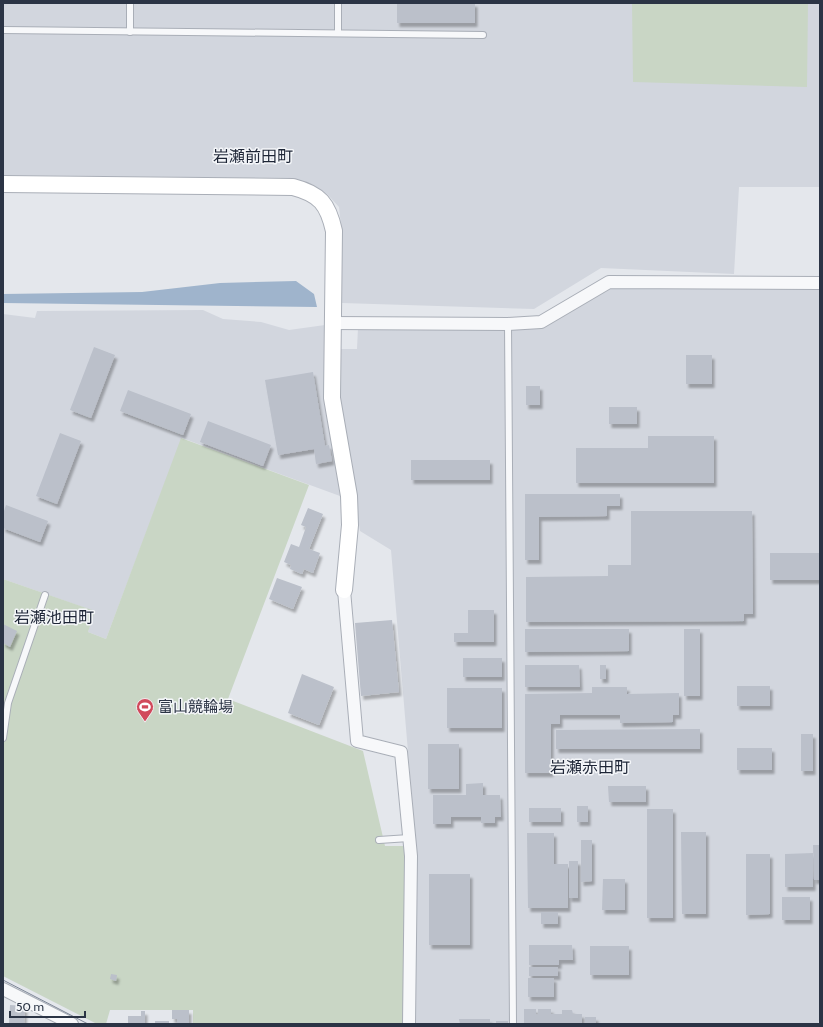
<svg xmlns="http://www.w3.org/2000/svg" width="823" height="1027" viewBox="0 0 823 1027" font-family="Cabin,'Noto Sans JP',sans-serif">
	<style>
		.built { fill: #d2d6de }
		.green { fill: #c9d6c5 }
		.water { fill: #9fb4cc }
		.building { fill: #bbc0ca; filter: url(#shadow) }
		.lines { fill: none; stroke-linecap: round; stroke-linejoin: round }
		.lane-casing { stroke: #a9aeb7; stroke-width: 8 }
		.street-casing { stroke: #a9aeb7; stroke-width: 14 }
		.secondary-casing { stroke: #a9aeb7; stroke-width: 18 }
		.lane { stroke: #f7f8fa; stroke-width: 6 }
		.street { stroke: #f7f8fa; stroke-width: 12 }
		.secondary { stroke: #fff; stroke-width: 16 }
		.tram { stroke: #7d8696; stroke-width: 1 }
		.labels { text-anchor: middle; dominant-baseline: central; stroke-width: 3; stroke-linejoin: round; paint-order: stroke }
		.poi-label { font-size: 15px; fill: #2b3445; stroke: #f4f6f9; text-anchor: start }
		.neighbourhood-label { font-size: 16px; fill: #1d2536; stroke: #f4f6f9 }
	</style>
	<defs>
		<filter id="shadow"><feDropShadow dx="2.5" dy="4" stdDeviation="1" flood-color="#0004"/></filter>
	</defs>
	<rect width="100%" height="100%" fill="#e4e7ec"/>
	<g class="built">
		<polygon points="3,3 820,3 820,187 739,187 734,274 601,268 534,309 342,303 342,235 339,207 328,195 313,185 292,178 3,175"/>
		<polygon points="612,288 820,290 820,1016 818,1024 413,1024 415,835 391,550 360,531 339,393 340,349 357,349 358,328 541,328"/>
		<polygon points="203,310 223,319 261,322 289,330 325,325 324,394 340,496 182,438 106,639 88,632 94,611 3,579 3,314 35,318 37,311"/>
	</g>
	<g class="green">
		<polygon points="632,3 808,3 807,87 633,82"/>
		<polygon points="181,438 309,485 228,699 363,751 385,846 406,846 403,1024 193,1024 193,1010 110,1010 106,1024 97,1024 3,976 3,579 95,611 88,632 106,639"/>
	</g>
	<polygon class="water" points="296,281 314,294 317,307 3,303 3,294 142,292 220,283"/>
	<g class="building">
		<rect x="397" y="3" width="78" height="20"/>
		<polygon points="94,347 115,355 91,418 70,410"/>
		<rect x="686" y="355" width="26" height="29"/>
		<polygon points="313,372 325,446 329,445 332,461 316,464 314,449 278,455 265,380"/>
		<rect x="526" y="386" width="14" height="19"/>
		<polygon points="128,390 191,414 183,435 120,411"/>
		<rect x="609" y="407" width="28" height="17"/>
		<polygon points="208,421 271,445 263,466 200,442"/>
		<polygon points="60,433 81,441 57,504 36,496"/>
		<polygon points="648,436 714,436 714,483 576,483 576,448 648,448"/>
		<rect x="411" y="460" width="79" height="20"/>
		<polygon points="525,494 620,494 620,506 607,506 607,516 539,517 539,560 525,560"/>
		<polygon points="6,505 48,521 40,542 3,528 3,514"/>
		<polygon points="308,508 323,514 309,549 320,553 313,573 304,569 302,574 290,569 291,565 284,562 291,544 299,547 306,527 301,525"/>
		<polygon points="631,511 752,511 753,614 744,614 744,621 526,622 526,577 608,576 608,565 631,565"/>
		<rect x="770" y="553" width="50" height="27"/>
		<polygon points="277,578 302,587 293,609 269,599"/>
		<polygon points="468,610 494,610 494,642 454,642 454,633 468,633"/>
		<polygon points="392,620 399,692 361,696 355,623"/>
		<polygon points="3,624 17,631 10,647 3,643"/>
		<polygon points="525,629 629,629 629,651 525,652"/>
		<rect x="684" y="629" width="16" height="67"/>
		<rect x="463" y="658" width="39" height="19"/>
		<polygon points="525,665 579,665 580,687 525,687"/>
		<rect x="600" y="665" width="6" height="14"/>
		<polygon points="302,674 334,687 319,725 288,713"/>
		<rect x="737" y="686" width="33" height="20"/>
		<polygon points="592,687 627,687 627,694 679,693 679,715 673,715 673,722 620,723 620,715 560,715 560,724 551,724 551,773 525,773 525,694 592,693"/>
		<rect x="447" y="688" width="55" height="40"/>
		<polygon points="700,729 700,749 556,749 556,730"/>
		<rect x="801" y="734" width="12" height="37"/>
		<rect x="428" y="744" width="31" height="45"/>
		<rect x="737" y="748" width="35" height="22"/>
		<polygon points="483,783 483,795 500,795 501,817 495,817 495,823 481,823 481,817 451,817 451,824 433,824 433,795 466,795 466,784"/>
		<polygon points="608,786 646,786 646,802 609,802"/>
		<rect x="577" y="806" width="11" height="16"/>
		<rect x="529" y="808" width="32" height="14"/>
		<rect x="647" y="809" width="26" height="109"/>
		<polygon points="681,832 706,832 706,914 682,914"/>
		<polygon points="527,833 554,833 554,864 568,864 568,908 528,908"/>
		<polygon points="581,840 592,840 592,881 581,882"/>
		<polygon points="813,845 820,845 820,880 814,880"/>
		<polygon points="813,853 813,887 785,887 785,854"/>
		<polygon points="746,854 770,854 770,914 746,915"/>
		<rect x="569" y="861" width="9" height="37"/>
		<rect x="429" y="874" width="41" height="71"/>
		<polygon points="603,879 625,879 625,910 602,910"/>
		<rect x="782" y="897" width="28" height="23"/>
		<rect x="541" y="912" width="17" height="12"/>
		<polygon points="529,945 572,945 573,960 559,960 559,965 529,965"/>
		<rect x="590" y="946" width="39" height="29"/>
		<rect x="529" y="967" width="29" height="9"/>
		<polygon points="111,974 117,975 116,981 110,979"/>
		<rect x="528" y="978" width="26" height="19"/>
		<polygon points="10,1005 25,1006 24,1024 9,1024"/>
		<polygon points="524,1009 536,1009 536,1014 538,1015 538,1009 551,1009 551,1014 562,1014 562,1010 572,1010 573,1014 582,1014 582,1024 524,1024"/>
		<polygon points="172,1010 189,1010 189,1023 177,1024 177,1019 172,1019"/>
		<polygon points="141,1011 145,1011 145,1024 128,1024 128,1016 141,1016"/>
		<rect x="585" y="1017" width="11" height="7"/>
		<polygon points="459,1019 490,1019 490,1024 460,1024"/>
		<rect x="155" y="1021" width="14" height="3"/>
		<rect x="496" y="1021" width="12" height="3"/>
	</g>
	<g class="lines">
		<defs>
			<g id="lane">
				<polyline points="3,30 483,35"/>
				<polyline points="130,32 130,3"/>
				<polyline points="338,32 338,3"/>
				<polyline points="508,324 513,1024"/>
				<polyline points="3,738 8,703 45,595"/>
				<polyline points="379,840 409,838"/>
			</g>
			<g id="street">
				<polyline points="332,323 508,324 541,322 609,282 820,283"/>
				<polyline points="344,590 357,741 401,752 411,856 409,1024"/>
				<polyline points="3,989 72,1024"/>
			</g>
			<path id="secondary" d="M3,184L293,187C320,194 328,204 334,231L332,398L349,496L350,525L344,590"/>
		</defs>
		<use href="#lane" class="lane-casing"/>
		<use href="#street" class="street-casing"/>
		<use href="#secondary" class="secondary-casing"/>
		<use href="#lane" class="lane"/>
		<use href="#street" class="street"/>
		<use href="#secondary" class="secondary"/>
		<polyline class="tram" points="3,980 88,1024"/>
	</g>
	<defs>
		<symbol id="stadium-pin" viewBox="-11 -11 22 30"><path d="M0 17L-7.5 6A9.5 9.5 0 1 1 7.5 6Z" fill="#d1495b" stroke="#f4f6f9"/><path d="M0-5a6.5 5 0 1 0 0 10a6.5 5 0 1 0 0-10ZM-3.5-1.8h7v3.6h-7Z" fill="#fff"/></symbol>
	</defs>
	<g fill-rule="evenodd">
		<use href="#stadium-pin" x="135" y="697" width="20" height="27"/>
	</g>
	<g class="labels">
		<g class="poi-label">
			<text x="158" y="707">富山競輪場</text>
		</g>
		<g class="neighbourhood-label">
			<text x="253" y="156">岩瀬前田町</text>
			<text x="54" y="617">岩瀬池田町</text>
			<text x="590" y="767">岩瀬赤田町</text>
		</g>
	</g>
	<rect width="823" height="1027" fill="none" stroke="#2b3445" stroke-width="8"/>
	<path d="M10 1011v6h75v-6" fill="none" stroke="#2b3445" stroke-width="2"/>
	<text x="16" y="1011" font-size="12" fill="#2b3445" stroke="#f4f6f9" stroke-width="3" paint-order="stroke">50 m</text>
</svg>
